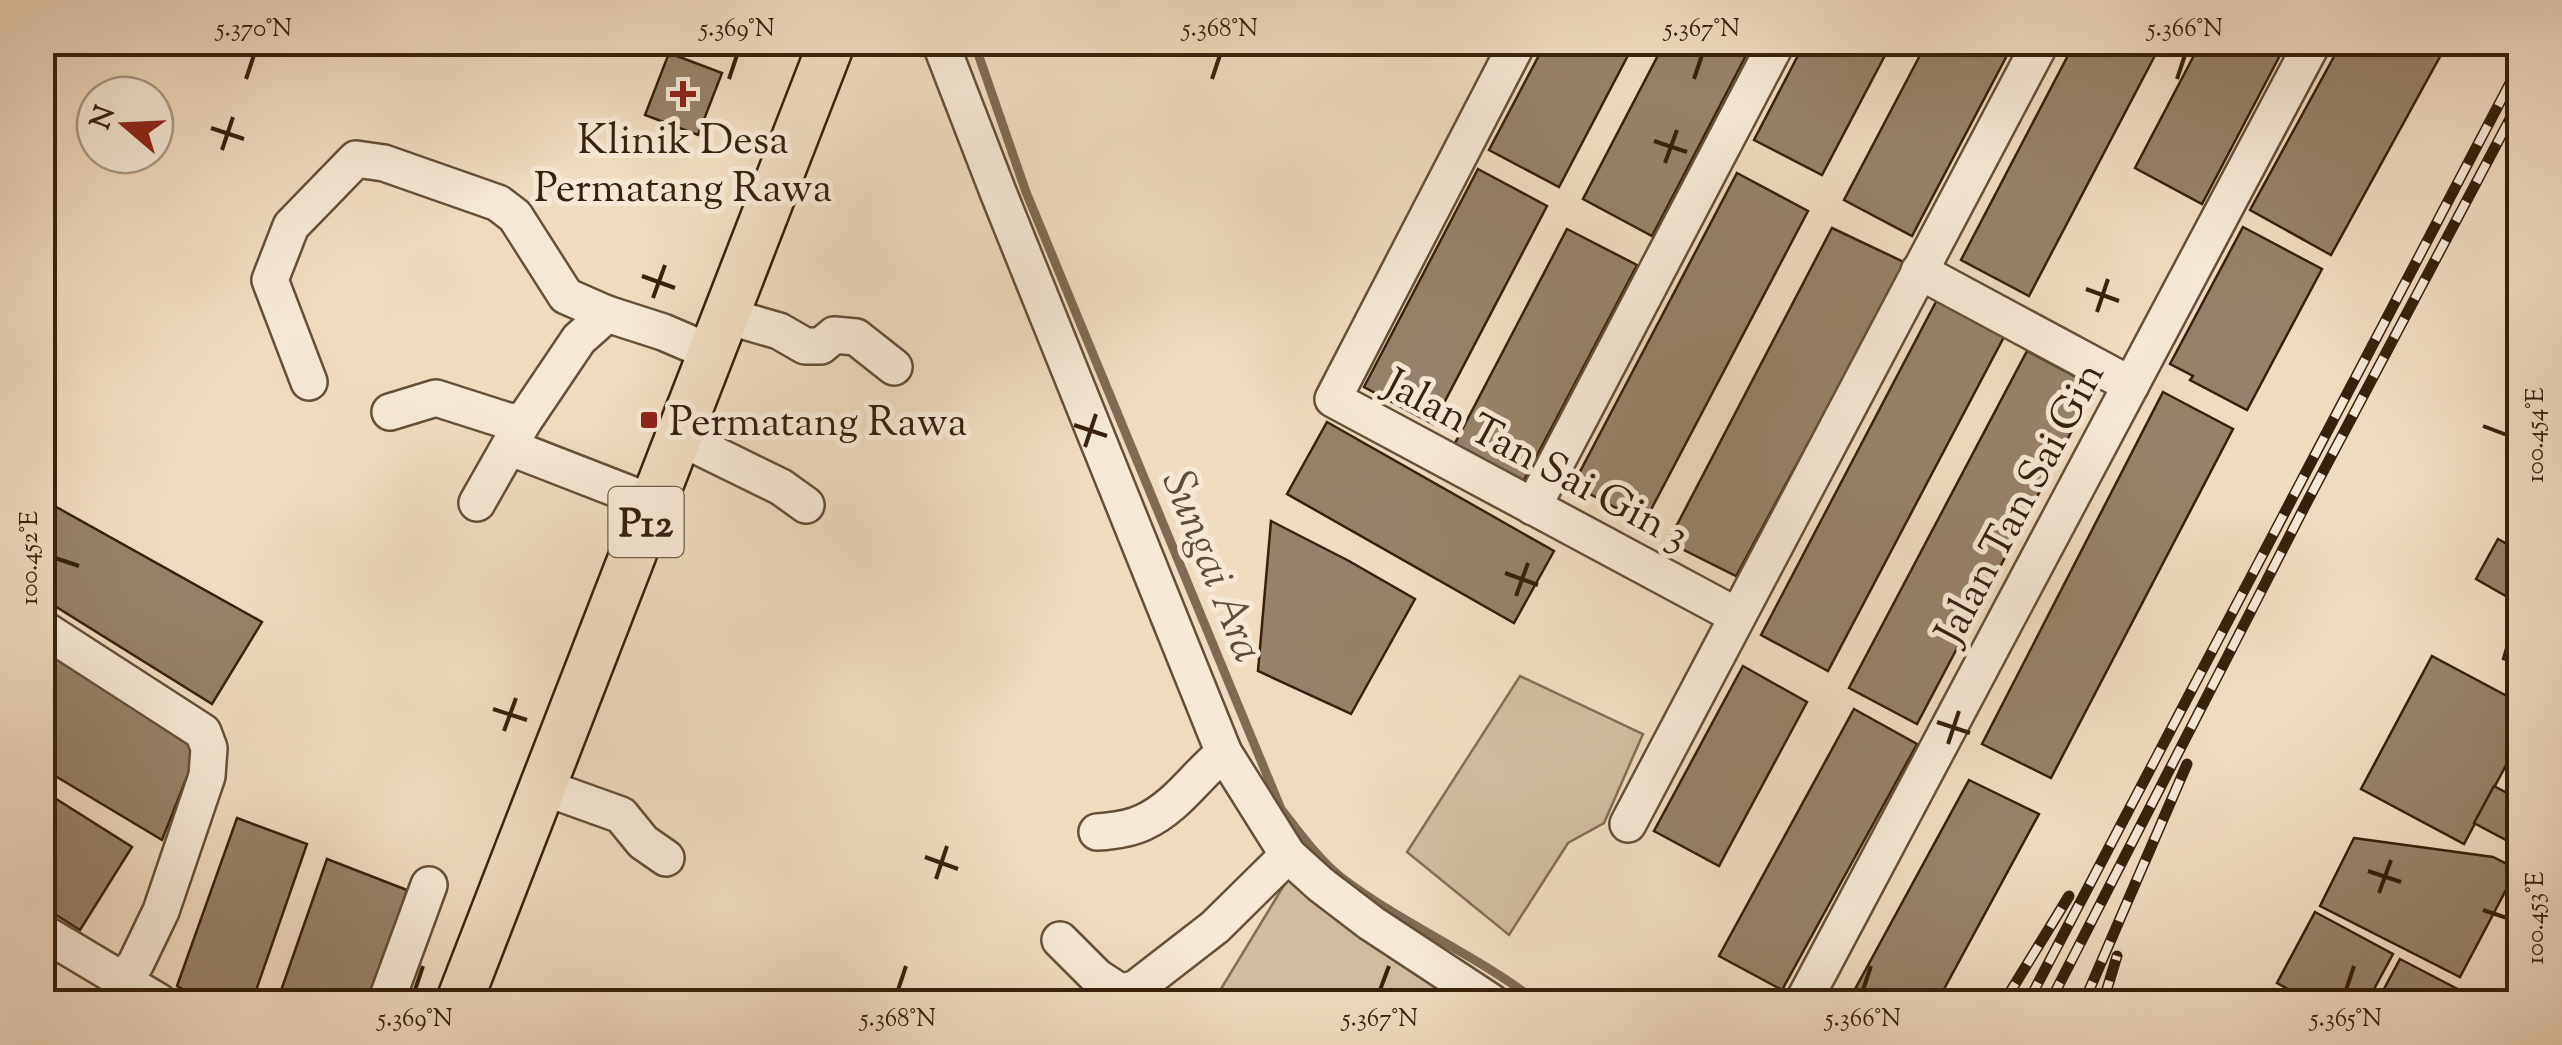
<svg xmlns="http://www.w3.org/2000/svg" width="2562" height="1045" viewBox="0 0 2562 1045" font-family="'Sorts Mill Goudy',serif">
<rect width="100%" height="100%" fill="#efdbc0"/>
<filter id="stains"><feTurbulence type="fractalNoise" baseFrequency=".002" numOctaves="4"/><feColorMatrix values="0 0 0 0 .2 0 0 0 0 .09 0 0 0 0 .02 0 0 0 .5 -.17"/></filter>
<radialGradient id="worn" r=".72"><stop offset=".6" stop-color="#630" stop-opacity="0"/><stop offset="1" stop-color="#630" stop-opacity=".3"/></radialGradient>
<!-- green -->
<g fill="#d0bca1" stroke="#836f56" stroke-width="2.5">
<path d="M1520,676L1643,734L1604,823L1568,843L1509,935L1407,852Z"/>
<path d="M1303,854L1469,1002H1213Z"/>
</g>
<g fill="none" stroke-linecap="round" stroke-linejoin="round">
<!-- stream -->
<path stroke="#7f6b53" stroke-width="9" d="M974,42L1026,192L1281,809C1299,832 1319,860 1342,878C1404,925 1477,955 1537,1002"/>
</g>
<!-- building -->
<g fill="#96826a" stroke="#36220c" stroke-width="2.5">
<path d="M1546,42H1635L1559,187L1489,150Z"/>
<path d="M1665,42H1753L1652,236L1583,199Z"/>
<path d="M1805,42H1892L1822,175L1754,140Z"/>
<path d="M1927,42H2014L1912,236L1844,200Z"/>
<path d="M2075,42H2162L2029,296L1961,260Z"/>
<path d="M2201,42H2287L2202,204L2135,168Z"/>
<path d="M2342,42H2448L2331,255L2250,210Z"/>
<path d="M669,53L722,73L698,135L645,115Z"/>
<path d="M1478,169L1547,206L1433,424L1364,387Z"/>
<path d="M1737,173L1808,211L1644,523L1573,485Z"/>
<path d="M2243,227L2322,269L2247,410L2190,380L2193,376L2170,364Z"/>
<path d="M1832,228L1906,263L1736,576L1668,542Z"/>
<path d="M1567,229L1637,265L1522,484L1453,447Z"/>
<path d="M1938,298L2006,333L1828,671L1761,635Z"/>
<path d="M2027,351L2095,387L1917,724L1849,688Z"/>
<path d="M2163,392L2233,429L2051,778L1982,744Z"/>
<path d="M1327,422L1554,551L1514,623L1287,494Z"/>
<path d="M42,499L262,622L212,704L42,598Z"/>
<path d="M1271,521L1349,561L1415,599L1351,714L1258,671Z"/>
<path d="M2498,539L2520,551V604L2476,579Z"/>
<path d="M2510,635L2520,638V664L2503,659Z"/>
<path d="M42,651L200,744L162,840L42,768Z"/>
<path d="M2432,656L2520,703V739L2464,844L2361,789Z"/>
<path d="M1743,666L1807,702L1719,866L1654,831Z"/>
<path d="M1854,709L1917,744L1782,990L1719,956Z"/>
<path d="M1969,780L2039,814L1937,1002H1848Z"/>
<path d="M2494,786L2520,800V815L2506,840L2474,823Z"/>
<path d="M42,790L132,847L80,930L42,906Z"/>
<path d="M237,818L307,844L252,1002H204L177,986Z"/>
<path d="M2354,838L2493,857L2517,869L2460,977L2320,906Z"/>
<path d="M327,859L407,890L370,1002H277Z"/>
<path d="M2315,912L2393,954L2367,1002H2312L2277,983Z"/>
<path d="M2400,959L2467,994L2462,1002H2377Z"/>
</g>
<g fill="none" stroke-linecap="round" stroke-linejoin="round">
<!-- minor casing -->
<g stroke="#645039" stroke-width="40">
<g id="minor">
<path d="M940,42L998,192L1224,753L1288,855L1320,884L1371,923L1491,1002"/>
<path d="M1518,42L1333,399L1737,616"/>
<path d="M1919,271L2131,385"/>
<path d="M727,316L779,331L805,346H821L834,335L856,337L894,367"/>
<path d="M309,382L270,280L291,226L356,159L384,163L498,203L515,216L566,296L607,314L663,332L712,353"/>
<path d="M390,412L436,398L508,421L523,422"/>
<path d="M679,437L781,487L806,505"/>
<path d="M509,447L653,503"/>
<path d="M477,503L523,422L579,339L607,314"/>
<path d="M1533,507L1777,42"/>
<path d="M42,628L203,732L209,748L207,776L161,911L136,963L122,981"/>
<path d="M543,787L621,815L643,842L666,858"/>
<path d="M1628,824L2041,42"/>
<path d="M1097,832C1113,831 1130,829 1144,822C1177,807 1197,774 1224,753"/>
<path d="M42,932L159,1002"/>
<path d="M1060,940L1097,977L1120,992L1135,989L1215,927L1288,855"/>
<path d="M386,1002L429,885"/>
<path d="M1803,1002L2313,42"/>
</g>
</g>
<!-- major casing -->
<g stroke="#36220c" stroke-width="50">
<path id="major" d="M459,1002L832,42"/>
</g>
<!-- minor -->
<use href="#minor" stroke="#f5e8d6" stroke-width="35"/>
<!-- major -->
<use href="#major" stroke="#efdbc0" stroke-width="45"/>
<!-- rail casing -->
<g stroke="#36220c" stroke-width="11">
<g id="rail">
<path d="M2004,1002L2069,896"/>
<path d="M2028,1002L2520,64"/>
<path d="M2050,1002L2307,502L2520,100"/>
<path d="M2084,1002L2187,764"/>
<path d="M2103,1002L2117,956"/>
</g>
</g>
<!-- rail -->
<use href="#rail" stroke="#f5e8d6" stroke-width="8" stroke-dasharray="22" stroke-linecap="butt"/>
</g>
<!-- ticks -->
<path fill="none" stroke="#36220c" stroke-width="4" d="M246,79L254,55M729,79L737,55M1212,79L1220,55M1694,79L1702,55M2177,79L2185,55M211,128L244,139M1654,141L1687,152M222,150L233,117M1665,163L1677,130M642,276L675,288M2086,289L2119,301M653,298L665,265M2097,312L2108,279M1074,425L1107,436M2483,426L2507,435M1085,447L1096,414M55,558L79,566M1505,573L1538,585M1516,596L1528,563M493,709L527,720M1937,722L1970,733M504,731L516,698M1948,744L1959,711M925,857L958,869M2368,871L2401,882M936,879L947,846M2379,893L2391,860M2483,910L2507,918M415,990L423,966M898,990L906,966M1380,990L1389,966M1863,990L1871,966M2346,990L2354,966"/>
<!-- markers -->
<g fill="#8f2418" stroke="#f5e8d6" stroke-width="4">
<path d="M678 79h10v10h10v10h-10v10h-10v-10h-10v-10h10z"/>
<rect x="639" y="410" width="20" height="20" rx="5"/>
</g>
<g text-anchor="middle" stroke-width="10" stroke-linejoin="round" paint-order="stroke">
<!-- shield labels -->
<rect fill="#f5e8d6" stroke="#6f5d49" stroke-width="2.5" x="608.5" y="487" width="75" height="70" rx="8"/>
<g font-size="40" font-weight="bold" fill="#36220c">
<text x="646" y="536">P12</text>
</g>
<!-- poi labels -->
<g font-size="42" fill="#36220c" stroke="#f5e8d6">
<text x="683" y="153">Klinik Desa<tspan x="683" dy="48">Permatang Rawa</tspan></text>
<text x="669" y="435" text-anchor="start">Permatang Rawa</text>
</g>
<!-- street labels -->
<g font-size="42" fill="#36220c" stroke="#f5e8d6">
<text transform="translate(1538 458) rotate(28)" y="15">Jalan Tan Sai Gin 3</text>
<text transform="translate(2018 502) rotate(-62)" y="15">Jalan Tan Sai Gin</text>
</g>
<!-- water labels -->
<g font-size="45" font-style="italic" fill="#614d36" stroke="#f5e8d6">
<text transform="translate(1215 565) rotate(68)" y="16">Sungai Ara</text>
</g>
</g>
<!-- margin -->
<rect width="2562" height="1045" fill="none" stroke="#efdbc0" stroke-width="110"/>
<!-- north arrow -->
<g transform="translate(125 125) rotate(289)"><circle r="48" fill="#f5e8d6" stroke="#a99985" stroke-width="2.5"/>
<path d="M0-8L18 38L0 25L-18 38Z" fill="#8f2418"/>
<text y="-15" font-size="28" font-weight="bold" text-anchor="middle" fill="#36220c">N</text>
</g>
<rect x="55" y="55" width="2452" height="935" fill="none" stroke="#36220c" stroke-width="4"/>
<g font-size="25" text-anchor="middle" fill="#36220c">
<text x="254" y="36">5.370°N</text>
<text x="737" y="36">5.369°N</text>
<text x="1220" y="36">5.368°N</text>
<text x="1702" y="36">5.367°N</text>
<text x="2185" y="36">5.366°N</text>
<text transform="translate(2534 435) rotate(-90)" y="9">100.454°E</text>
<text transform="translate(28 558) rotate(-90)" y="9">100.452°E</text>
<text transform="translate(2534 918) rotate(-90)" y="9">100.453°E</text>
<text x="415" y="1026">5.369°N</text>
<text x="898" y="1026">5.368°N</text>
<text x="1380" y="1026">5.367°N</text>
<text x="1863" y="1026">5.366°N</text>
<text x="2346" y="1026">5.365°N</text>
</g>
<rect width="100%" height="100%" filter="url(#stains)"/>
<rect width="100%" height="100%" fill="url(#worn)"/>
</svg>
